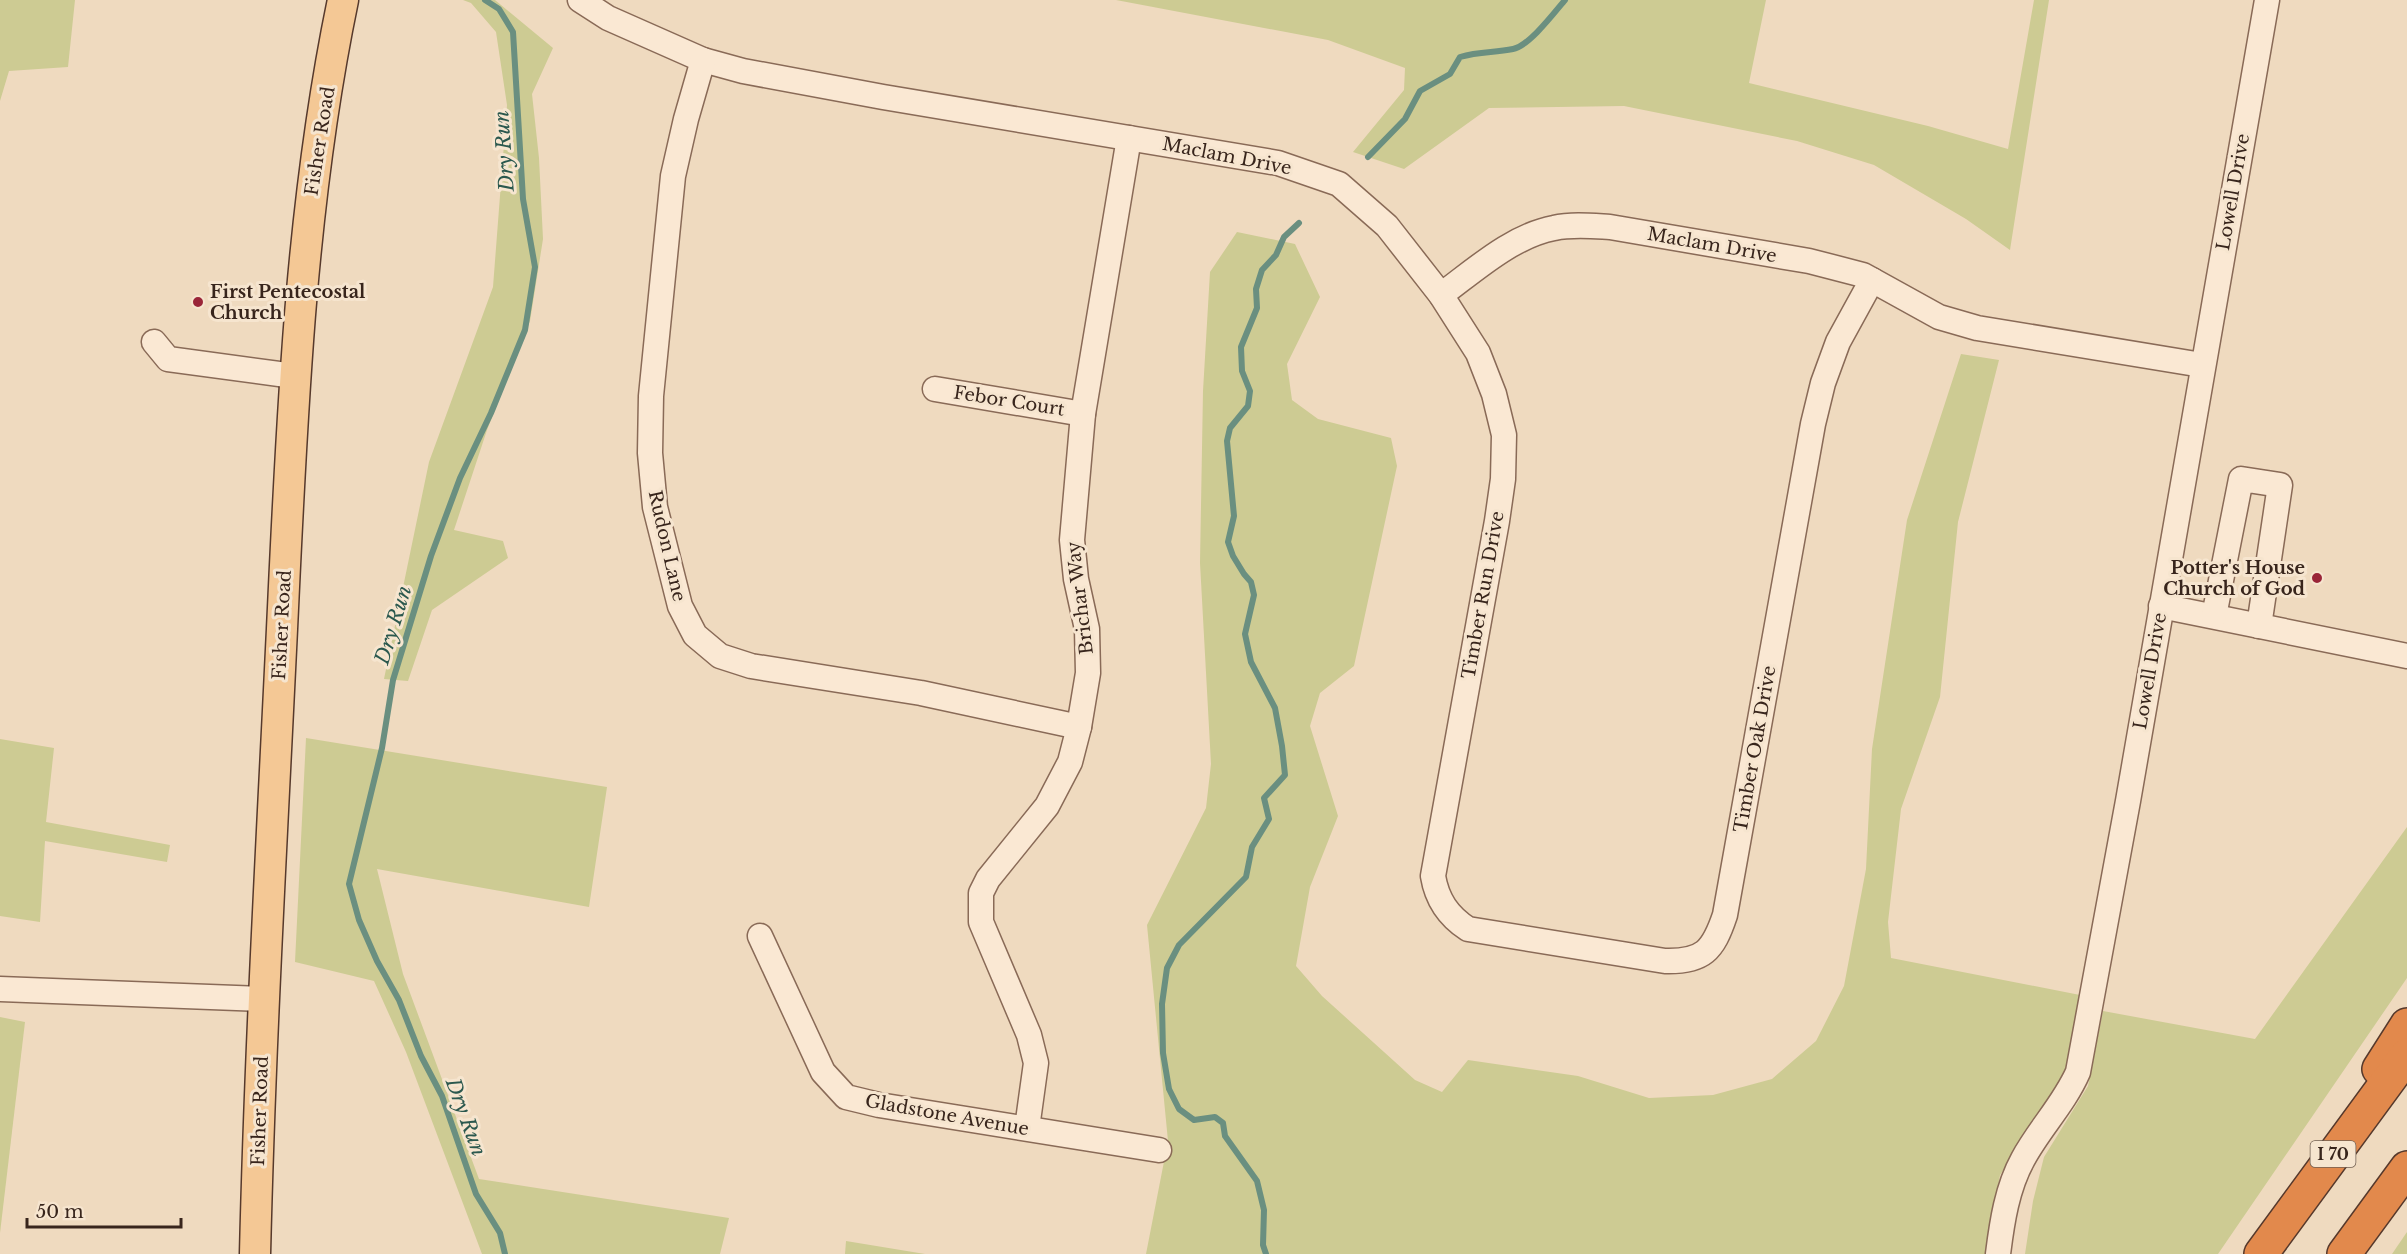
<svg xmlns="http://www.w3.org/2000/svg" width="2407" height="1254" viewBox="0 0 2407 1254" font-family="'Libre Baskerville',serif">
<rect width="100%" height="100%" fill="#efdabf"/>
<!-- green -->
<g fill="#cdcb93">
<path d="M0,0H75L68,67L9,71L0,101Z"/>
<path d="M463,0H495L553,48L532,94L539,158L543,239L530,321L487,430L454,530L503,541L508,558L432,610L408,681L384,679L429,462L493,287L507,105L496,32L471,3Z"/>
<path d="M1116,0H1766L1749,83L1928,126L2008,149L2034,0H2049L2010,250L1966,219L1874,165L1797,141L1624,106L1489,108L1404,169L1353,152L1404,90L1405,68L1328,40Z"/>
<path d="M1237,232L1295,244L1320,297L1287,364L1292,400L1318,419L1391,438L1397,466L1354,666L1320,693L1310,726L1338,816L1310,887L1296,966L1322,996L1415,1080L1442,1092L1468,1060L1578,1076L1649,1098L1713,1095L1772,1079L1816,1041L1844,986L1866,869L1872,749L1907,520L1961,354L1999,360L1958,522L1940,697L1901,809L1888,922L1891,958L2080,995L2064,1079L2000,1175L1987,1254H1146L1168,1141L1147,925L1206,808L1211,764L1200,563L1203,391L1210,272Z"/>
<path d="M306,738L607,787L589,907L377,869L403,974L479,1179L729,1218L720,1254H482L406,1052L374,981L295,962Z"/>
<path d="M0,739L54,748L46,822L170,845L167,862L45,841L40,922L0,916Z"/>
<path d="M2407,827V978L2218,1254H2025L2033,1201L2044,1157L2088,1086L2103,1011L2255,1039Z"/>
<path d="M0,1017L25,1022L0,1233Z"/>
<path d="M2407,1232V1254H2392Z"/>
<path d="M846,1241L925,1254H845Z"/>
</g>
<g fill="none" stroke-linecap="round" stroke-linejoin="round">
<!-- stream -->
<g stroke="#6a8f80" stroke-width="6">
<path d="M485,0L499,9L513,32L523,199L535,267L525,330L491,413L460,478L431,556L393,680L382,748L349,884L359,920L377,961L399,1000L421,1056L442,1096L476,1194L500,1233L505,1254"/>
<path d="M1368,157L1405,119L1420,91L1450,74L1460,57C1480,51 1494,53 1513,49C1529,46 1554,13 1565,0"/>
<path d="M1266,1254L1263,1245L1264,1210L1257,1181L1225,1136L1223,1123L1215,1117L1194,1120L1179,1109L1169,1089L1163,1053L1162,1004L1167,968L1179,945L1246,877L1252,847L1269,819L1264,798L1285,775L1282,746L1275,708L1251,662L1245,634L1254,595L1251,582L1244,574L1233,556L1228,542L1234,516L1227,441L1230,428L1248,406L1250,391L1242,371L1241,347L1257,308L1256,289L1262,270L1276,255L1284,237L1299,223"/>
</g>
<!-- minor casing -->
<g stroke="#896a57" stroke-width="27">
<g id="minor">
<path d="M580,0L608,18L703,60L743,71L883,97L1278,163L1339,184L1387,226L1441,295L1478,353L1494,394L1504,435L1503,479L1497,521L1433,876C1437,900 1448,916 1468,929L1665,961C1703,962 1713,951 1725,915L1813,424L1823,383L1838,342L1872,280"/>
<path d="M703,60L686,119L673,176L651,396L650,453L655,507L680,606L695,635L720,656L751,666L921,693L1079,727"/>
<path d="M1441,295C1475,270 1512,236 1554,228C1572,224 1592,226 1610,227L1809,261L1863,275L1939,317L1977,328L2202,365"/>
<path d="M154,342L168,359L294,376"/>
<path d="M935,389L1083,414"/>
<path d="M2161,606L2407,656"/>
<path d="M2214,616L2241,479L2280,485L2259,626"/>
<path d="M760,936L823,1072L846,1097L879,1105L1159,1150"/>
<path d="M0,989L264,999"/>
<path d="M1027,1128L1036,1063L1029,1035L981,922V893L988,879L1047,806L1070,762L1079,727L1088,673L1087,629L1076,579L1072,540L1083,414L1129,138"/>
<path d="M1998,1254C2002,1222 2007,1188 2023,1159C2039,1129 2064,1104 2078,1072L2128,801L2267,0"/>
</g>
</g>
<!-- major casing -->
<g stroke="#56392c" stroke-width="33">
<path id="major" d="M255,1254C260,1045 272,837 282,629C292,418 300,207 343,0"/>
</g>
<!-- highway casing -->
<g stroke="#56392c" stroke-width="36">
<g id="highway">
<path d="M2379,1069L2407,1025"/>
<path d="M2261,1254L2407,1055"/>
<path d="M2344,1254L2407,1168"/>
</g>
</g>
<!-- minor -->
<use href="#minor" stroke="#fae8d3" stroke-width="24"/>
<!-- major -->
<use href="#major" stroke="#f4c895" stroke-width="30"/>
<!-- highway -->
<use href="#highway" stroke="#e2894c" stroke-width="33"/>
</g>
<!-- markers -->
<g fill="#9a2538" stroke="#f6e5cf" stroke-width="2">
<circle cx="198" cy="302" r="6"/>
<circle cx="2317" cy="578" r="6"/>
</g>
<g text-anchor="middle" stroke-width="6" stroke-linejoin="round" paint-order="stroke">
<!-- shield labels -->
<rect fill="#f6e5cf" stroke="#715f52" stroke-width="1.5" x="2310.5" y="1141" width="45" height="26" rx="4.5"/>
<g font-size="16" font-weight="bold" fill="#38251c">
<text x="2333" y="1160">I 70</text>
</g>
<!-- street labels -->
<g font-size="18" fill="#38251c" stroke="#f6e5cf">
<text transform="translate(320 141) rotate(-81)" y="6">Fisher Road</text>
<text transform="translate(1227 156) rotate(11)" y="6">Maclam Drive</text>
<text transform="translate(2233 192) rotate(-80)" y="6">Lowell Drive</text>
<text transform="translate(1712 245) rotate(10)" y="6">Maclam Drive</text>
<text transform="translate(1009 401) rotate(9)" y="6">Febor Court</text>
<text transform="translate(667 546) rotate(77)" y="6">Rudon Lane</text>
<text transform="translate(1483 595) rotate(-80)" y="6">Timber Run Drive</text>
<text transform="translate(1080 598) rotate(-97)" y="6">Brichar Way</text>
<text transform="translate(282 625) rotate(-87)" y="6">Fisher Road</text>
<text transform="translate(2150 671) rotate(-80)" y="6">Lowell Drive</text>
<text transform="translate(1755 749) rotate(-80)" y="6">Timber Oak Drive</text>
<text transform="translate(260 1111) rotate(-88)" y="6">Fisher Road</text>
<text transform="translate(947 1115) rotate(10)" y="6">Gladstone Avenue</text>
</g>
<!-- poi labels -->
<g font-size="18" font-weight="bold" fill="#38251c" stroke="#f6e5cf" text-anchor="start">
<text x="210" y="298">First Pentecostal<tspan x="210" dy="21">Church</tspan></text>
<text x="2305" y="574" text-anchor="end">Potter's House<tspan x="2305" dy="21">Church of God</tspan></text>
</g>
<!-- water labels -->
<g font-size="20" font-style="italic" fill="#2b584e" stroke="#f6e5cf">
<text transform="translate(504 151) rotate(-94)" y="7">Dry Run</text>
<text transform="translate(393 625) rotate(-73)" y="7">Dry Run</text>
<text transform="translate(466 1117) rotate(70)" y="7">Dry Run</text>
</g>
</g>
<!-- scale -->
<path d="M27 1218v9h154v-9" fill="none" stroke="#38251c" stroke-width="3"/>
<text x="36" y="1218" font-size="18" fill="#38251c" stroke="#f6e5cf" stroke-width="4.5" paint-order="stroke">50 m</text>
</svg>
